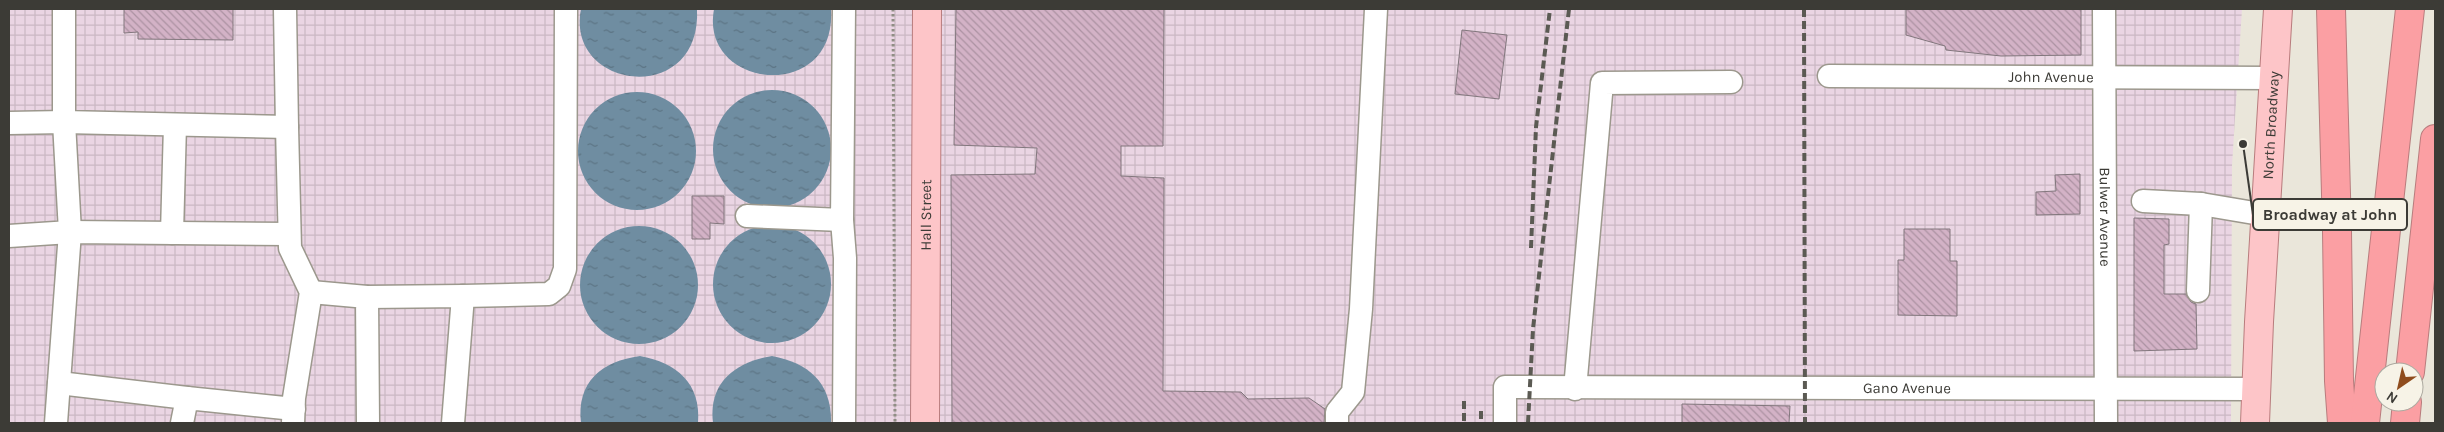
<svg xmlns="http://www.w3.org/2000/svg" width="2444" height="432" viewBox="0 0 2444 432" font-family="Karla,sans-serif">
<defs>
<pattern id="industrial-grid" width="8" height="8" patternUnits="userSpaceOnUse" patternTransform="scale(1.25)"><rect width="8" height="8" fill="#ead5e3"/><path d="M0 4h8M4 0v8" fill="none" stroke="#cab8c3"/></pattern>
<pattern id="water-ripples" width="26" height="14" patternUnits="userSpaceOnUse" patternTransform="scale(1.25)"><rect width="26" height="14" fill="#6f8da1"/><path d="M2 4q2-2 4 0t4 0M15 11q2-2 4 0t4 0" fill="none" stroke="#5c7484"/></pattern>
<pattern id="building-back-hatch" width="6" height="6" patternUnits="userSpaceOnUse" patternTransform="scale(1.25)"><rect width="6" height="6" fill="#d3b2c6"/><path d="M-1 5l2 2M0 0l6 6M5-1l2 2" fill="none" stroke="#ac92a2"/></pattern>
</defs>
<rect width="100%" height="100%" fill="#eae6da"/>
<!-- industrial -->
<path fill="url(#industrial-grid)" d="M9,9H2242L2232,165L2231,423H9Z"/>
<!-- water -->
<g fill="url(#water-ripples)">
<path d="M581,9H697C702,107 565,91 581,9Z"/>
<path d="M714,9H831C837,104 699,90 714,9Z"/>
<circle cx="772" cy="149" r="59"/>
<circle cx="637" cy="151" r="59"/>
<circle cx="772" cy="284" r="59"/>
<circle cx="639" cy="285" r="59"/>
<path d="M640,356C677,363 701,383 698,423H581C576,382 602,361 640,356Z"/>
<path d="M772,356C809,363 832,383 831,423H713C708,382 736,362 772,356Z"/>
</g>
<!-- building -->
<g fill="url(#building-back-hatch)" stroke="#82777d">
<path d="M124,9H233V40L138,39V32L124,33Z"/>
<path d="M956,9H1164L1163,146H1121V176L1164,178L1163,391L1241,392L1248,399L1309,398L1325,409L1324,423H952L951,175L1035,174L1037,148L954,145Z"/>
<path d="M1906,9H2081V55L2001,56L1946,50L1945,46L1906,35Z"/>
<path d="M1462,30L1507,35L1499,99L1455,94Z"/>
<path d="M2080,174V214L2036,215V192L2056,191L2055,175Z"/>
<path d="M692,196H724V224L710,223V239H692Z"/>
<path d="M2134,218L2169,219V244L2164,245V294H2186L2191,302L2196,304L2197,349L2134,351Z"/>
<path d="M1904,229H1950V261H1957V316L1898,315V260H1904Z"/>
<path d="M1682,404L1790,406L1789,423H1682Z"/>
</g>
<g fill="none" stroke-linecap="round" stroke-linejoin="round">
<!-- minor casing -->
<g stroke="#9c988d" stroke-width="25">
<g id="minor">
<path d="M64,9V122L287,127L285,9"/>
<path id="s1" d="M2104,9L2106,423"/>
<path id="s2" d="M1829,76L2274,78"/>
<path d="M9,123L64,122L70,232L9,236"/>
<path d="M287,127L290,248L311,292L294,398L293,423"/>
<path d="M2143,201L2201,204L2266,215"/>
<path d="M747,216L842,220L844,9"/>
<path d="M842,220L845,258L844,423"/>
<path d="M172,233L175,125"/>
<path d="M2198,291L2201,204"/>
<path d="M311,292L367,297L368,423"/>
<path d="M463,296L549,294L559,286L565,269L566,9"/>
<path d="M367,297L463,296L453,423"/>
<path d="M59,383L187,398"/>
<path d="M1575,389L1602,83L1731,82"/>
<path d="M56,423L70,232L289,234"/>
<path d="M182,423L187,398L294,409"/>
<path d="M1337,423V412L1353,392L1361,309L1376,9"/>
<path id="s3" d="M1505,423V387L2255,389"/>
</g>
</g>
<!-- major casing -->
<g stroke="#b87c7d" stroke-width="30">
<g id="major">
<path id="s4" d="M925,423L927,9"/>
<path id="s5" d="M2255,423L2259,322L2278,9"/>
</g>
</g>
<!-- highway casing -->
<g stroke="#b87c7d" stroke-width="30">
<g id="highway">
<path d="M2331,9L2337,231L2339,381L2342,423"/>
<path d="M2410,372L2435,139"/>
<path d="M2365,423L2410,9"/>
<path d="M2405,423L2407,402"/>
</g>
</g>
<!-- path -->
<path stroke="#908e85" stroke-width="3" stroke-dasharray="2.5 2.5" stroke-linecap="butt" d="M893,9L895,423"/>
<!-- minor -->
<use href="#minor" stroke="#fff" stroke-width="22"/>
<!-- major -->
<use href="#major" stroke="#fdc5c8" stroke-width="28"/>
<!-- highway -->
<use href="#highway" stroke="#fb9fa3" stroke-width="28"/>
<!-- rail -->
<g stroke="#5b5a53" stroke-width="4" stroke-dasharray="8 4" stroke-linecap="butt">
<path d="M1804,9L1805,423"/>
<path d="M1531,248L1536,127L1550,9"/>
<path d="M1464,401V423"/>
<path d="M1481,411V423"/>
<path d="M1528,423L1533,329L1569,9"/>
</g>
</g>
<g text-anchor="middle" stroke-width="4" stroke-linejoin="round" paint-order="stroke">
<!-- street labels -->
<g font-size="15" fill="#3c3b36" stroke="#f7f3e7">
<text dy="5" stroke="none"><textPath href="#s2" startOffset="222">John Avenue</textPath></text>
<text dy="5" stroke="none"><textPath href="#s5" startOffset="298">North Broadway</textPath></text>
<text dy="5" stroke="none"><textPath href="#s4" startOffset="208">Hall Street</textPath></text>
<text dy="5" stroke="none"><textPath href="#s1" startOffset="208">Bulwer Avenue</textPath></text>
<text dy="5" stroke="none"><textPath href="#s3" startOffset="438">Gano Avenue</textPath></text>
</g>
</g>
<!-- callouts -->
<path fill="none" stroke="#3c3b36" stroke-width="2" d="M2243 144L2253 215"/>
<circle fill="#3c3b36" stroke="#f7f3e7" stroke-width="2" cx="2243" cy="144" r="5"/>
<rect fill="#f7f3e7" stroke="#3c3b36" stroke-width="2" x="2253" y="199" width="154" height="31" rx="5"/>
<g font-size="16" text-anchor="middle" font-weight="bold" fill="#3c3b36">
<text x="2330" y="220">Broadway at John</text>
</g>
<!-- border -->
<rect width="2444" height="432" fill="none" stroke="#3c3b36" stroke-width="20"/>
<!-- north arrow -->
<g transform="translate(2399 387) rotate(214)"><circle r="24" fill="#f7f3e7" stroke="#aca9a0"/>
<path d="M0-4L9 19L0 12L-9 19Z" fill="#8f4c1d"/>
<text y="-8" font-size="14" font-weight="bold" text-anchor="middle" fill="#3c3b36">N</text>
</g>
</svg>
